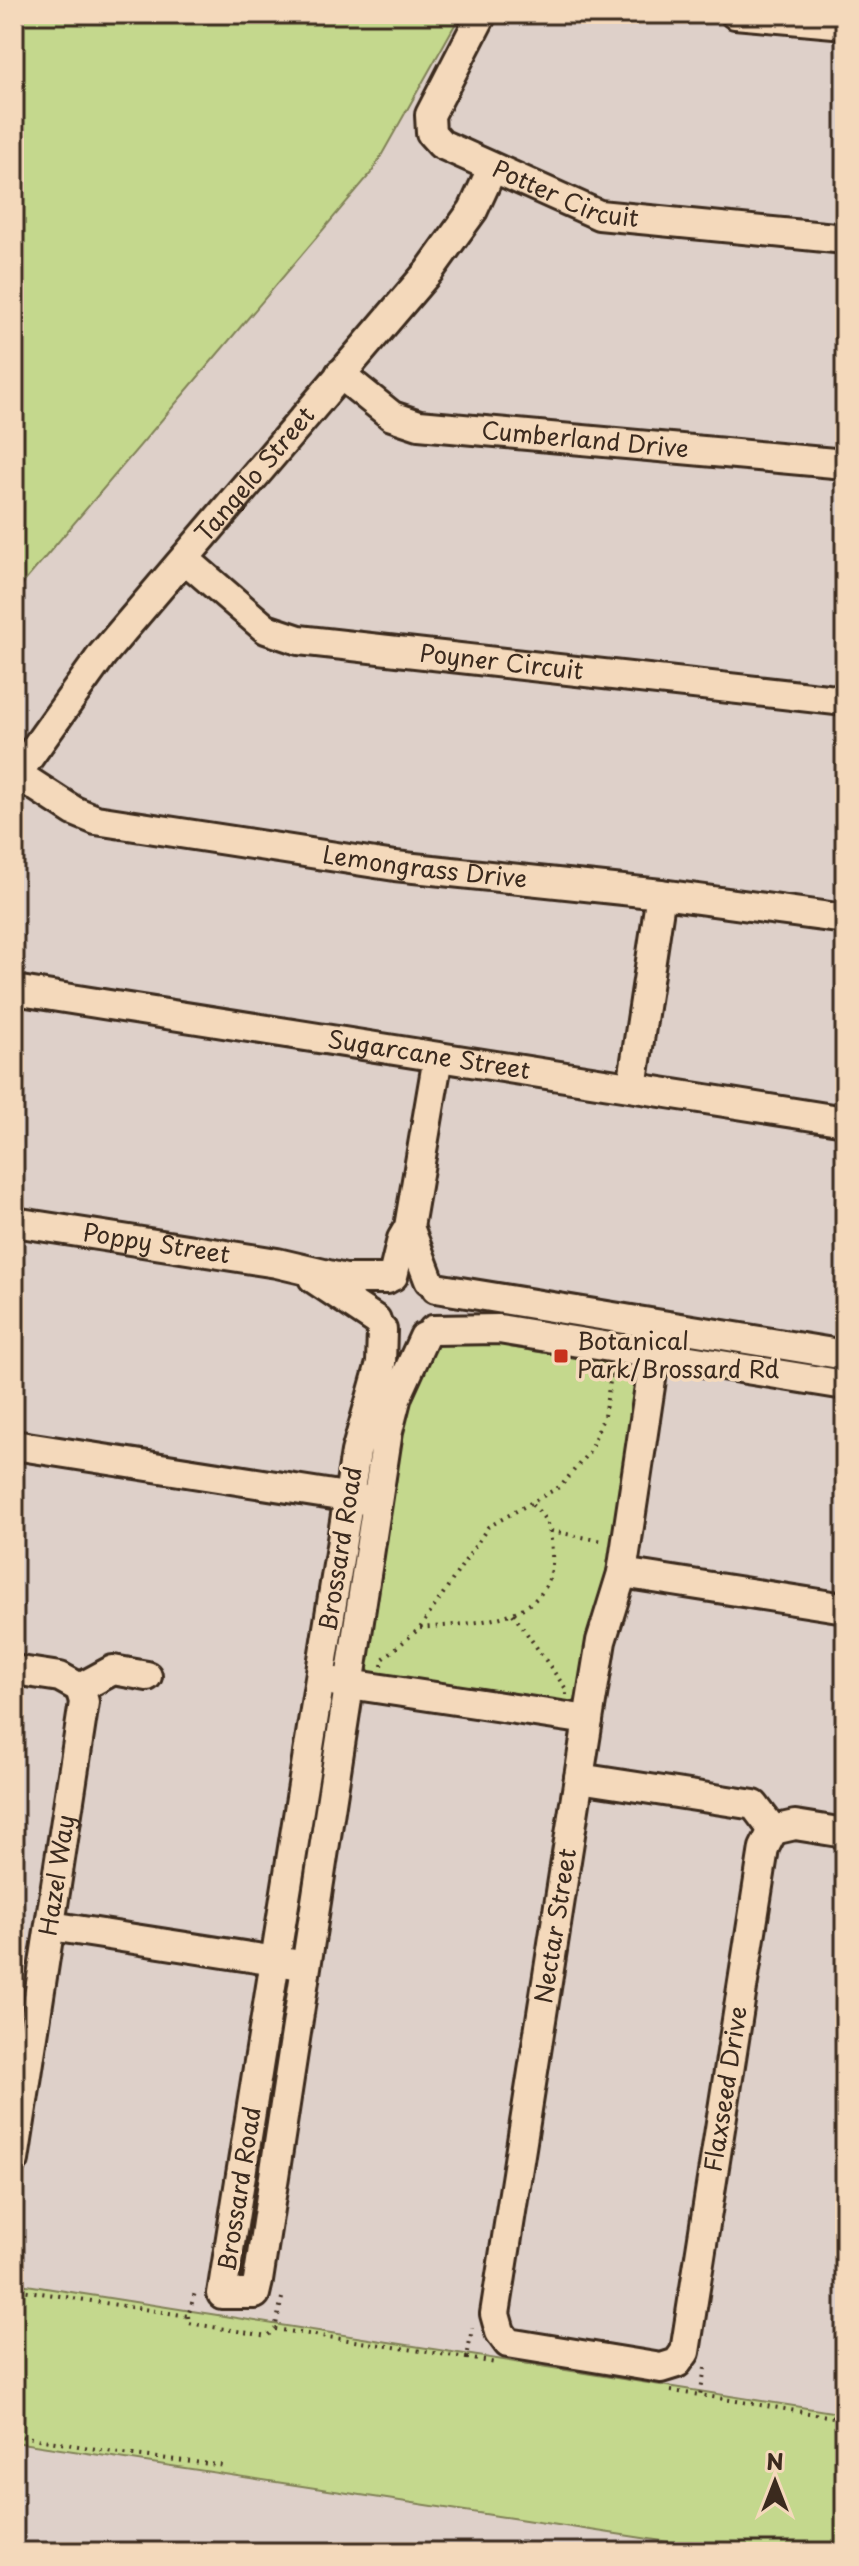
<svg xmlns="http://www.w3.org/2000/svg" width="859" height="2566" viewBox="0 0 859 2566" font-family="'Playpen Sans',sans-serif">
<rect width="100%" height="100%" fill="#ded0c9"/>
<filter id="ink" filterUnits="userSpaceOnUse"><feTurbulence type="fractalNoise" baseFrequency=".0125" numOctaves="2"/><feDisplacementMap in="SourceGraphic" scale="16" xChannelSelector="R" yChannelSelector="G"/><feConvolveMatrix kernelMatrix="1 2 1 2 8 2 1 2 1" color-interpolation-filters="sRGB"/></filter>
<g filter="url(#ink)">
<!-- green -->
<g fill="#c4d88d" stroke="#808156" stroke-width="2">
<path d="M14,14H461L372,172L14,594Z"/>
<path d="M500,1334L510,1347L610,1364L617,1357L629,1359L640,1377L605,1599L583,1694L574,1703L565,1707L378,1679C366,1671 365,1663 365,1649L371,1644L400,1453L392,1444L433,1345L448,1336Z"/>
<path d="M14,2283L845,2414V2552H734L14,2442Z"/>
</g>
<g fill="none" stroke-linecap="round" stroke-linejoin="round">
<!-- minor casing -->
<g stroke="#3b2a1e" stroke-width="34">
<g id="minor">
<path id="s1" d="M482,14L430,115L431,133L441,144L599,215L845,239"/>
<path d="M735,14L845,24"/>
<path id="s2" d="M340,374L392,416L419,425L845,464"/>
<path id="s3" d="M186,560L266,629L299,640L845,701"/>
<path id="s4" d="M17,774L74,811L96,820L395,866L661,894L845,919"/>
<path id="s5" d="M14,778L102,655L429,271L473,210L492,169"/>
<path id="s6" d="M14,990L845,1121"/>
<path d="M632,1087L661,894"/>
<path id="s7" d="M14,1222L277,1263L345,1279H387"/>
<path d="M409,1227L429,1280"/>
<path d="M393,1276L402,1239L409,1227L438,1057"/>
<path d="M313,1278L376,1320"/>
<path d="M436,1288L845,1355"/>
<path id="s8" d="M659,1326L622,1573L601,1641L588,1720L495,2314L500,2332L508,2343L661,2368L677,2363L685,2352L764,1848L773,1830"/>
<path d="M382,1330L381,1363L356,1452L222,2294H255L258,2281L388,1431L397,1396L424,1337"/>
<path d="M433,1330L499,1329L845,1385"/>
<path d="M14,1445L365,1500"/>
<path d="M622,1573L845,1608"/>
<path d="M14,1670L60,1677L80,1688"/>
<path d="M336,1682L588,1720"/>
<path d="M80,1688L113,1670L147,1676"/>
<path d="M579,1778L754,1805L773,1830"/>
<path d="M773,1830L795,1825L845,1833"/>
<path d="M51,1926L295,1964"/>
<path id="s9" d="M14,2160L84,1702L80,1688"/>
</g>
</g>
<!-- path -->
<g stroke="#3b2a1e" stroke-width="4" stroke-dasharray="2 6" stroke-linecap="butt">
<path d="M551,1531L603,1541"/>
<path d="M513,1614L566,1689V1695"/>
<path d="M420,1628C470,1623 557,1624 552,1553C551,1532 549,1519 532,1505"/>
<path d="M382,1666L383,1659L420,1628L488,1527L561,1486L589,1452L604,1416L611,1376L630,1379"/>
<path d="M19,2261L15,2289L188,2316L196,2289"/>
<path d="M282,2298L275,2329L467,2358L472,2328"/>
<path d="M188,2316L189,2323L267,2336L275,2329"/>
<path d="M467,2358L496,2363"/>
<path d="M705,2368L700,2395L845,2419"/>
<path d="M671,2391L700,2395"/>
<path d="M14,2435L125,2454L227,2466"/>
</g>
<!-- minor -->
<use href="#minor" stroke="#f4d9bb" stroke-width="28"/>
</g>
</g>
<!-- markers -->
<rect fill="#c8321e" stroke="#f4d9bb" stroke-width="3" x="553" y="1348" width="16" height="16" rx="4"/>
<g text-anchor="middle" stroke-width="7" stroke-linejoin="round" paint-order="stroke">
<!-- street labels -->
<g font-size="24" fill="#3b2a1e" stroke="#f4d9bb">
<text dy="8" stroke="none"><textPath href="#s1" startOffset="282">Potter Circuit</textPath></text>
<text dy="8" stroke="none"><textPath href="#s2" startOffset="262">Cumberland Drive</textPath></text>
<text dy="8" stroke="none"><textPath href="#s5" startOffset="388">Tangelo Street</textPath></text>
<text dy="8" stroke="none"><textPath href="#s3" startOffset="344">Poyner Circuit</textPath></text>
<text dy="8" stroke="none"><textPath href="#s4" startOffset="424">Lemongrass Drive</textPath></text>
<text dy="8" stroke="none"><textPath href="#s6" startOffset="420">Sugarcane Street</textPath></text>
<text dy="8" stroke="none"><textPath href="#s7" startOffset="144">Poppy Street</textPath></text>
<text transform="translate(341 1549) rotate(-81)" y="8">Brossard Road</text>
<text dy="8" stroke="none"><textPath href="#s9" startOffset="288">Hazel Way</textPath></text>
<text transform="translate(556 1926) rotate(-81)" y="8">Nectar Street</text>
<text dy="8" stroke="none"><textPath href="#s8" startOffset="1486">Flaxseed Drive</textPath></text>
<text transform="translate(240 2189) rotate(-81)" y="8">Brossard Road</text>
</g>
<!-- poi labels -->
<g font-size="24" fill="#3b2a1e" stroke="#f4d9bb" text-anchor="start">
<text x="577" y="1350">Botanical<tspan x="577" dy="28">Park/Brossard Rd</tspan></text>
</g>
</g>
<!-- margin -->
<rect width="859" height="2566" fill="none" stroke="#f4d9bb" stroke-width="48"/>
<rect x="24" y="24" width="811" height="2518" fill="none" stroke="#3b2a1e" stroke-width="3" filter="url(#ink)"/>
<!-- north arrow -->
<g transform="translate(775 2482)" stroke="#f4d9bb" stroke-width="6" paint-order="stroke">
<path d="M0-6L14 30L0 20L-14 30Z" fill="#3b2a1e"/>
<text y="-12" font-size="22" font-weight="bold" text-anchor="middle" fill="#3b2a1e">N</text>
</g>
</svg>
